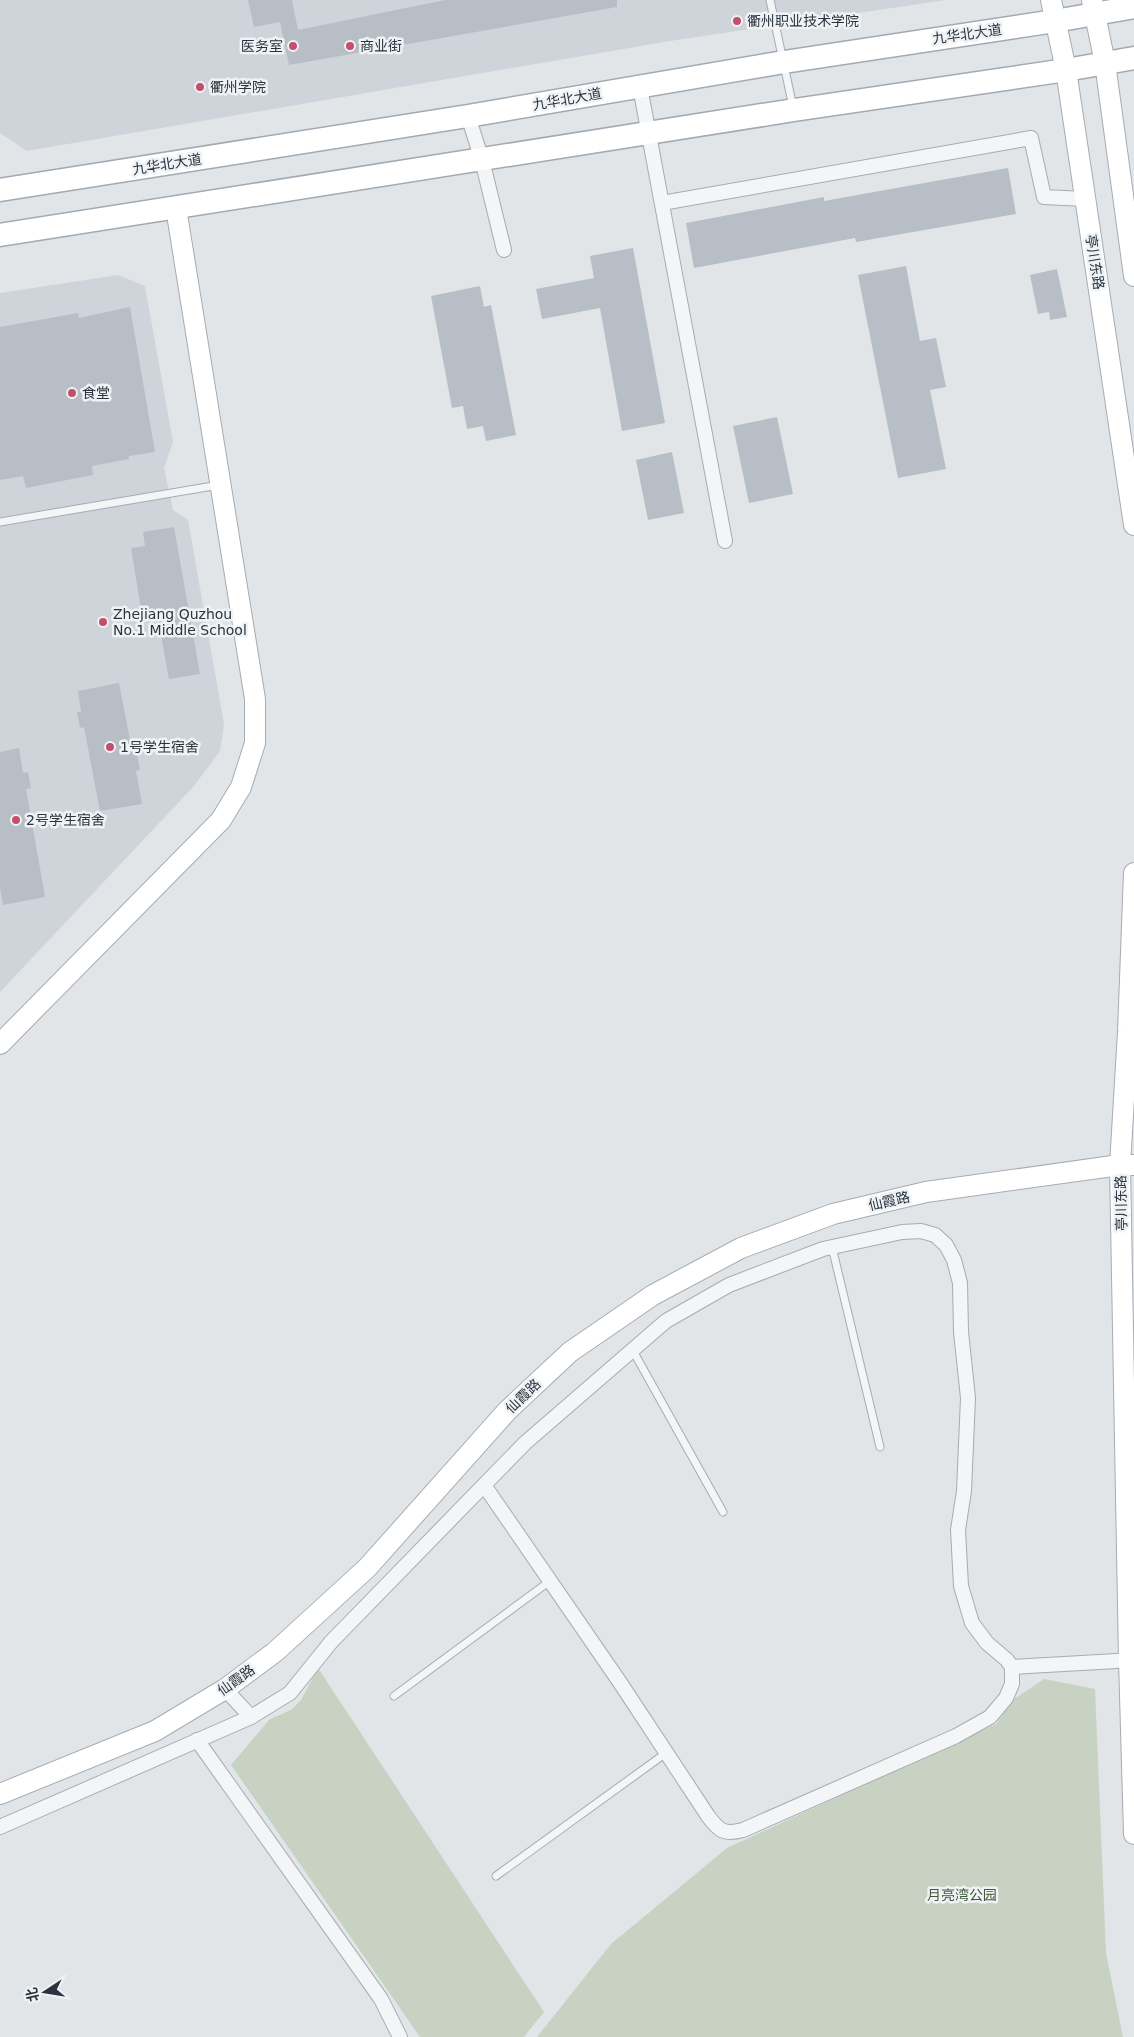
<svg xmlns="http://www.w3.org/2000/svg" width="1134" height="2037" viewBox="0 0 1134 2037" font-family="'DejaVu Sans','Noto Sans SC',sans-serif">
<rect width="100%" height="100%" fill="#e1e5e8"/>
<!-- built -->
<g fill="#cfd4da">
<path d="M0,0H946L670,41L27,151L0,133Z"/>
<path d="M118,275L145,286L173,442L164,468L173,510L188,520L224,724L220,751L194,786L0,992V293Z"/>
</g>
<!-- green -->
<g fill="#c8d2c2">
<path d="M318,1668L544,2012L524,2037H420L231,1765L270,1719L291,1710L301,1700Z"/>
<path d="M1044,1679L1095,1689L1106,1953L1123,2037H537L611,1944L727,1848L996,1724L1014,1699Z"/>
</g>
<!-- building -->
<g fill="#b8bec5">
<path d="M248,0H292L298,30L445,0H617V7L289,65L280,22L254,27Z"/>
<path d="M1008,168L1016,214L856,242L855,238L694,268L686,223L824,197V201Z"/>
<path d="M633,248L665,423L622,431L600,308L542,319L536,289L594,278L590,256Z"/>
<path d="M906,266L920,341L936,338L946,387L930,390L946,469L898,478L858,275Z"/>
<path d="M1057,269L1067,317L1050,320L1049,312L1038,314L1030,275Z"/>
<path d="M480,286L484,307L491,305L516,435L486,441L483,426L467,429L463,406L452,408L431,296Z"/>
<path d="M130,307L155,452L129,456V459L92,466L93,475L26,488L23,476L0,480V327L78,313L79,318Z"/>
<path d="M777,417L793,494L749,503L733,426Z"/>
<path d="M672,452L684,513L648,520L636,460Z"/>
<path d="M174,527L200,674L169,679L158,619L143,621L131,548L145,546L143,532Z"/>
<path d="M119,683L133,755H137L140,770L136,771L142,804L100,811L84,727L80,728L77,712H81L78,691Z"/>
<path d="M19,748L23,773L28,772L31,788L26,789L45,897L3,905L0,888V752Z"/>
</g>
<g fill="none" stroke-linecap="round" stroke-linejoin="round">
<!-- lane casing -->
<g stroke="#a6acb2" stroke-width="9">
<g id="lane">
<path d="M770,0L793,107"/>
<path d="M0,522L219,485"/>
<path d="M832,1247L880,1447"/>
<path d="M632,1349L723,1512"/>
<path d="M394,1696L550,1581"/>
<path d="M496,1876L666,1753"/>
</g>
</g>
<!-- street casing -->
<g stroke="#a6acb2" stroke-width="16">
<g id="street">
<path d="M640,87L725,541"/>
<path d="M468,116L482,160L504,250"/>
<path d="M662,203L1031,138L1044,197L1085,199"/>
<path d="M1012,1667L1134,1660"/>
<path d="M225,1689L251,1717"/>
<path d="M197,1740L381,1999L400,2037"/>
<path d="M0,1827L251,1717L290,1693L331,1642L525,1443L666,1321L729,1285L823,1249L902,1232L921,1231L935,1235L946,1245L954,1260L960,1283L961,1332L968,1398L964,1491L958,1530L961,1586L972,1623L987,1643L1007,1660L1012,1667V1684L1006,1698L990,1717L956,1736L743,1830C724,1835 719,1831 708,1816L619,1681L484,1485"/>
</g>
</g>
<!-- secondary casing -->
<g stroke="#a6acb2" stroke-width="22">
<g id="secondary">
<path d="M1051,0L1066,70L1134,525"/>
<path d="M1092,0L1105,63L1134,276"/>
<path d="M1134,873L1128,1032L1120,1165L1129,1660L1134,1834"/>
<path d="M0,1044L221,820L241,787L255,743V699L176,208"/>
<path d="M0,1794L155,1731L225,1689L275,1652L367,1568L507,1411L570,1352L653,1295L741,1248L833,1214L926,1192L1120,1165H1134"/>
</g>
</g>
<!-- primary casing -->
<g stroke="#a1aab3" stroke-width="25">
<g id="primary">
<path d="M0,190L468,116L784,62L1055,21L1134,7"/>
<path d="M0,235L794,110L1066,70L1134,58"/>
</g>
</g>
<!-- lane -->
<use href="#lane" stroke="#f3f5f7" stroke-width="7"/>
<!-- street -->
<use href="#street" stroke="#f3f5f7" stroke-width="14"/>
<!-- secondary -->
<use href="#secondary" stroke="#fff" stroke-width="20"/>
<!-- primary -->
<use href="#primary" stroke="#fff" stroke-width="22"/>
</g>
<!-- markers -->
<g fill="#c44f6d" stroke="#f0f3f6" stroke-width="2">
<circle cx="737" cy="21" r="5"/>
<circle cx="293" cy="46" r="5"/>
<circle cx="350" cy="46" r="5"/>
<circle cx="200" cy="87" r="5"/>
<circle cx="72" cy="393" r="5"/>
<circle cx="103" cy="622" r="5"/>
<circle cx="110" cy="747" r="5"/>
<circle cx="16" cy="820" r="5"/>
</g>
<g text-anchor="middle" stroke-width="5" stroke-linejoin="round" paint-order="stroke">
<!-- poi labels -->
<g font-size="14" fill="#2a343f" stroke="#f0f3f6" text-anchor="start">
<text x="747" y="26">衢州职业技术学院</text>
<text x="283" y="51" text-anchor="end">医务室</text>
<text x="360" y="51">商业街</text>
<text x="210" y="92">衢州学院</text>
<text x="82" y="398">食堂</text>
<text x="113" y="619">Zhejiang Quzhou<tspan x="113" dy="16">No.1 Middle School</tspan></text>
<text x="120" y="752">1号学生宿舍</text>
<text x="26" y="825">2号学生宿舍</text>
</g>
<!-- street labels -->
<g font-size="14" fill="#2a343f" stroke="#f0f3f6">
<text transform="translate(967 34) rotate(-8)" y="5">九华北大道</text>
<text transform="translate(567 99) rotate(-10)" y="5">九华北大道</text>
<text transform="translate(167 164) rotate(-9)" y="5">九华北大道</text>
<text transform="translate(1095 262) rotate(81)" y="5">亭川东路</text>
<text transform="translate(889 1201) rotate(-13)" y="5">仙霞路</text>
<text transform="translate(1121 1203) rotate(-91)" y="5">亭川东路</text>
<text transform="translate(523 1396) rotate(-44)" y="5">仙霞路</text>
<text transform="translate(236 1680) rotate(-35)" y="5">仙霞路</text>
</g>
<!-- park labels -->
<g font-size="14" fill="#425939" stroke="#f0f3f6">
<text x="962" y="1900">月亮湾公园</text>
</g>
</g>
<!-- north arrow -->
<g transform="translate(45 1992) rotate(258)" stroke="#f0f3f6" stroke-width="4" paint-order="stroke">
<path d="M0-4L9 19L0 12L-9 19Z" fill="#2a343f"/>
<text y="-8" font-size="14" font-weight="bold" text-anchor="middle" fill="#2a343f">北</text>
</g>
</svg>
